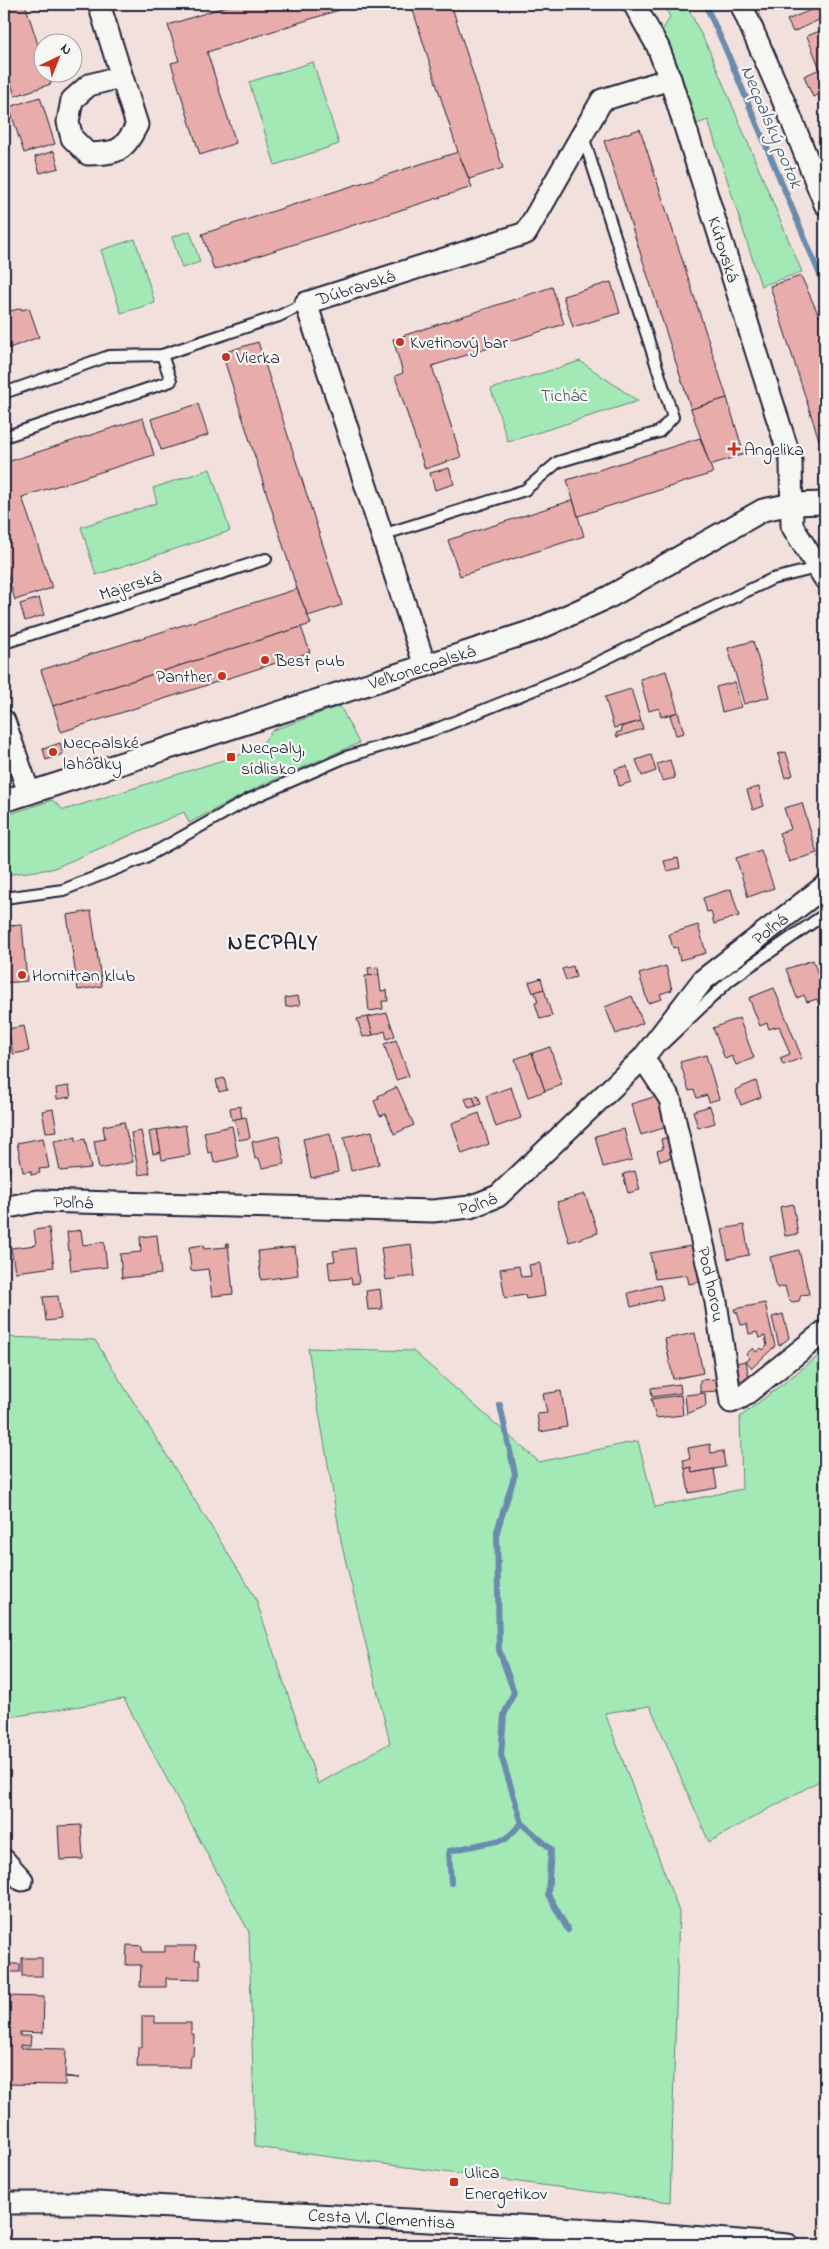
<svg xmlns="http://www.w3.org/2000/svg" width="829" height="2249" viewBox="0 0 829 2249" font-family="'Indie Flower',sans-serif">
<rect width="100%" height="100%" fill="#f2e0dd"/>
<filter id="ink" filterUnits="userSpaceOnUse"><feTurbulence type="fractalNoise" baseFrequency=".02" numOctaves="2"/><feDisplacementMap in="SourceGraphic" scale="10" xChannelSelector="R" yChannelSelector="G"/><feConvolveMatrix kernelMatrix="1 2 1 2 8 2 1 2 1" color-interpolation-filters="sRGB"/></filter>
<g filter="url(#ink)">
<!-- green -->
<g fill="#a2e9b6" stroke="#628678">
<path d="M663,4H686L709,50L802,272L761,286L708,120L697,124L681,74L662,31L670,17Z"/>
<path d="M313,62L339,144L275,165L249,82Z"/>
<path d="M190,231L200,262L182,268L172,237Z"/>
<path d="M135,239L155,303L121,313L101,250Z"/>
<path d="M580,361L638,401L508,442L491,389Z"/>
<path d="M210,469L230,531L96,575L81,527L157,503L153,488Z"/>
<path d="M340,706L359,743L260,786L189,823L184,812L52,869L4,875V816L52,800L64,810L258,749L273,730Z"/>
<path d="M4,1337L95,1340L255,1597L318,1784L390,1743L342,1546L308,1348L413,1351L539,1462L638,1441L655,1507L742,1489L740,1417L825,1351V1784L821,1780L709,1842L650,1706L605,1713L679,1912L670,2202L255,2147L249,1932L124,1699L4,1718Z"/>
</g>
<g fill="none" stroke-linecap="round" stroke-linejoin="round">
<!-- stream -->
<g stroke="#6a8bad" stroke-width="6">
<path d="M705,4L724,45L825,287"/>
<path d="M500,1405L515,1474L497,1531L499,1650L514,1692L504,1715L501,1755L522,1823L551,1849L548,1894L568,1930"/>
<path d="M451,1883L449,1851L506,1839L522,1823"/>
</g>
</g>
<!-- building -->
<g fill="#e8adab" stroke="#22223b">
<path d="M4,4H25L42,57V72H47L51,84L15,96L4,61Z"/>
<path d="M234,4H337L339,10L207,52L236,143L200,155L171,63L179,61L168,25Z"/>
<path d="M411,4H451L503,168L469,179L458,152Z"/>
<path d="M825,4V17L793,32L787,20Z"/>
<path d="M825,29V92L813,97L804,76L820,69L807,36Z"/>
<path d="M40,97L55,144L24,153L9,107Z"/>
<path d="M640,129L727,398L691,409L604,141Z"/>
<path d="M54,151L59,168L40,173L35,157Z"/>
<path d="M458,152L472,187L214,270L202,234Z"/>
<path d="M801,276L825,329V441L819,440L770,286Z"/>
<path d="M611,282L620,313L573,327L563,296Z"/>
<path d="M552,287L564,324L432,366L461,457L425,469L395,376L403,373L393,339Z"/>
<path d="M21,308L22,310L29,308L39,337L4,350V313Z"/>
<path d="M258,342L342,605L308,616L297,589L222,353Z"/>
<path d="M727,398L744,454L710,465L691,409Z"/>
<path d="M198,404L208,435L161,450L151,419Z"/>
<path d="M143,418L154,455L22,497L52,588L15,600L4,564V463Z"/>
<path d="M700,438L713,473L578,516L567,480Z"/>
<path d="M449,468L454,484L435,490L430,473Z"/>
<path d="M573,500L584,536L460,576L448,540Z"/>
<path d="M297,589L311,624L53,706L41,670Z"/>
<path d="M39,598L44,615L25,621L20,604Z"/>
<path d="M301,627L310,652L61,732L53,706Z"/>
<path d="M753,641L769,697L744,704L728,648Z"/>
<path d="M666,671L678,712L661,717L659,708L649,711L640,679Z"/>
<path d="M735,682L741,707L722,712L716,687Z"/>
<path d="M631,689L641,721L614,728L605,697Z"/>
<path d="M678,712L684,733L676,735L670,715Z"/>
<path d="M641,721L643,729L617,737L616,733L622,731L621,727Z"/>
<path d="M60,743L63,754L46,760L43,749Z"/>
<path d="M786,752L793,775L785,778L778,754Z"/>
<path d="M651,755L656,771L642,776L636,760Z"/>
<path d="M670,760L675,778L662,781L657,764Z"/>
<path d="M627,766L631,782L619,786L615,769Z"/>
<path d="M759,787L764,806L753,810L747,790Z"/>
<path d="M802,803L817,853L789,862L779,833L791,829L784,808Z"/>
<path d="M761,850L774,888L748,897L736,858Z"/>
<path d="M678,858L680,868L667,871L664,861Z"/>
<path d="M731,889L739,916L714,924L711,911L707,912L703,898Z"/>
<path d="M91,911L102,986L78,990L67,915Z"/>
<path d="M22,925L27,981L4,983V926Z"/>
<path d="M698,925L706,953L680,960L677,947L673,948L669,934Z"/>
<path d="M813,960L825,995V1023L817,999L807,1002L804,995L797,998L786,969Z"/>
<path d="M573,966L576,977L566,980L562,969Z"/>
<path d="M666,966L672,990L660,994L662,999L648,1003L639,974Z"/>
<path d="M378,967L379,975L369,976L368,968Z"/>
<path d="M379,975L381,991L387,990L388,1001H382L383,1009L369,1011L365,976Z"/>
<path d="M541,978L544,989L533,993L529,982Z"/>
<path d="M774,988L802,1058L783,1065L780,1058L790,1054L779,1026L769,1029L767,1023L760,1026L749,998Z"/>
<path d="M544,989L552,1016L540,1019L535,1003L538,1002L535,992Z"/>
<path d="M298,996L300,1005L286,1007L285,998Z"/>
<path d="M632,996L643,1023L616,1034L605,1007Z"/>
<path d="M387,1013L395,1036L387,1039L385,1031L373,1035L368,1017Z"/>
<path d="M368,1017L373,1035L363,1037L357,1019Z"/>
<path d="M739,1018L754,1058L736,1065L732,1056L725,1059L713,1028Z"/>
<path d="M24,1026L29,1051L13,1054L8,1029Z"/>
<path d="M396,1040L409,1076L396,1080L384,1044Z"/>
<path d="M550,1047L562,1085L545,1091L532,1053Z"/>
<path d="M532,1053L545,1091L528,1097L515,1059Z"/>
<path d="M706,1055L719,1099L709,1102L707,1095L697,1098L694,1090L689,1091L680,1062Z"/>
<path d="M224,1078L227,1090L219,1092L216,1080Z"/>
<path d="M756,1081L761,1097L741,1105L735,1090Z"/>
<path d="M69,1086L71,1097L57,1099L56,1088Z"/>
<path d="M397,1087L414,1125L394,1134L386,1114L380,1116L374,1101L379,1099L378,1096Z"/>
<path d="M511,1087L521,1118L496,1127L486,1096Z"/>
<path d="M478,1095L481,1104L476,1106L473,1097Z"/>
<path d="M660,1095L670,1126L641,1135L631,1104Z"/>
<path d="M473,1097L476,1106L469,1108L465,1099Z"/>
<path d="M240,1106L242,1118L232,1120L230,1108Z"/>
<path d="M710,1106L715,1123L698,1128L693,1111Z"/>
<path d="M53,1109L57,1131L46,1132L42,1111Z"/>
<path d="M479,1113L489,1144L462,1154L452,1123Z"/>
<path d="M246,1117L250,1138L239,1140L235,1119Z"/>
<path d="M124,1122L133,1162L99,1169L94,1141L105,1139L103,1126Z"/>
<path d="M185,1125L190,1155L162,1160L157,1130Z"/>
<path d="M232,1126L238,1157L214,1163L212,1152L208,1153L204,1132Z"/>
<path d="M624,1129L632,1160L603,1167L595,1136Z"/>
<path d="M157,1130L161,1152L153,1154L149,1132Z"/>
<path d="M141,1131L150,1173L139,1175L131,1133Z"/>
<path d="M372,1131L379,1164L351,1171L344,1137Z"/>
<path d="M330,1133L338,1172L311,1178L303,1139Z"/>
<path d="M279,1136L285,1164L262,1168L259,1158L255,1159L252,1142Z"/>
<path d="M673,1136L678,1156L660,1161L657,1151L663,1149L661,1139Z"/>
<path d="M76,1137V1141L85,1139L91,1168L60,1171L54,1141Z"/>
<path d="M43,1138L49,1168L39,1169L40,1173L31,1175V1171L23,1172L17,1143Z"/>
<path d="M4,1142L10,1171L4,1173Z"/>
<path d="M635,1171L640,1190L628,1193L623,1174Z"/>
<path d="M585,1194L598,1233L569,1242L557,1202Z"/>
<path d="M793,1204L798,1234L785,1236L780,1207Z"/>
<path d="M744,1225L749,1255L728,1259L722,1229Z"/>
<path d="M49,1228L54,1267L15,1272L11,1248L36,1245L34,1230Z"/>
<path d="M81,1230L83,1245L104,1242L107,1267L71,1271L67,1232Z"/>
<path d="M157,1235L161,1274L122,1278L120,1254L141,1252L140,1237Z"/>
<path d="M226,1243H228L233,1294L212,1296L208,1269L191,1271L189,1247L203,1245L204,1249L227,1247Z"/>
<path d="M411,1244L415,1276L386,1280L381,1248Z"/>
<path d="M696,1245L703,1281L689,1284L687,1275L655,1279L650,1253Z"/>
<path d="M295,1247L298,1275L261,1280L258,1251Z"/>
<path d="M355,1248L359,1283L352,1284L351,1278L330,1280L328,1262L335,1261L333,1251Z"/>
<path d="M799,1250L809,1294L801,1295L799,1301L792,1302L788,1298L785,1286L777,1288L770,1257Z"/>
<path d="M540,1263L545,1296L526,1299L525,1295L505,1298L500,1269L519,1266L521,1277L531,1276L529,1265Z"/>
<path d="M660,1285L663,1299L631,1307L628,1293Z"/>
<path d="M380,1289L382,1309L368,1310L366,1291Z"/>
<path d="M58,1296L61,1319L46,1321L43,1297Z"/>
<path d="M765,1303L775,1346L752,1368L746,1361L750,1358L746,1354L753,1348L756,1352L761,1348L763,1350L767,1346L765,1336L759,1338L757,1332L749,1334L747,1324L741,1325L737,1312H735L734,1309Z"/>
<path d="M783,1314L789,1338L779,1346L772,1317Z"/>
<path d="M695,1333L703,1373L673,1379L665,1339Z"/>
<path d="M746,1361L749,1379L740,1381L736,1363Z"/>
<path d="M717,1379L718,1391L700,1392V1380Z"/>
<path d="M680,1384L681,1393L652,1397L651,1388Z"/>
<path d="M561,1391L567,1427L540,1432L537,1414L547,1413L543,1394Z"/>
<path d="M705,1393L706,1406L687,1414L685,1395Z"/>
<path d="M681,1395L683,1415L656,1418L651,1399Z"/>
<path d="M710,1444L711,1453L723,1451L725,1467L692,1473L691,1467L685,1469L683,1460L690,1459L688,1448Z"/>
<path d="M691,1467L692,1473L714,1469L717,1488L689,1493L685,1469Z"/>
<path d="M81,1825L83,1859L60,1860L58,1826Z"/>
<path d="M127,1945L142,1946V1952H165V1946H196L195,1960H200V1979L166,1978V1987H140L141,1965H126Z"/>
<rect x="22" y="1958" width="20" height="18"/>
<rect x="4" y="1964" width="16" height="8"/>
<path d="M4,1996L44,1997L43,2033L20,2032V2036H31L30,2046L20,2045V2048L66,2049L65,2076L79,2078L65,2077V2085L4,2084Z"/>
<path d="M142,2016H155V2023H191V2034H194L193,2056H191L190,2067H137L138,2047H142Z"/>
</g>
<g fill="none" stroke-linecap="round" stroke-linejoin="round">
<!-- lane casing -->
<g stroke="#22223b" stroke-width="14">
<g id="lane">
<path d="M4,393L109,356L162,355L279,316L306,303"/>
<path d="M4,437L171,381L162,355"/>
<path d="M382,535L525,490L558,462L659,432L673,417L583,136"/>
<path d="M4,643L266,559"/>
<path d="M4,898L63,890L146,857L248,800L346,757L434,730L578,672L772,579L817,568"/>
<path d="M663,1044L730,980L825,914"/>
</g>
</g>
<!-- street casing -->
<g stroke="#22223b" stroke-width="25">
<g id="street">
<path d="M99,4L137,125C123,152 118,153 88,154L72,138L68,122L72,100L89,85L120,77"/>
<path id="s1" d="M634,4L658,47L670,79L791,461L792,526L825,579"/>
<path d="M741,4L790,116L825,204"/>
<path id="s2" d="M425,666L306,303L526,233L602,100L670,79"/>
<path d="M4,721L29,793"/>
<path id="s3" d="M4,801L536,630L609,597L763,510L792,504L825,503"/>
<path id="s4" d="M643,1058L670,1099L716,1302L731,1402L742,1397L825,1331"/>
<path id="s5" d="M4,1208L38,1201L433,1211L470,1207L498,1196L643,1058L703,980L825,886"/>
<path d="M4,1860L22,1880"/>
<path id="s6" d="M4,2203H97L630,2232L788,2245"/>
</g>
</g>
<!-- lane -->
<use href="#lane" stroke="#f6f6f2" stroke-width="10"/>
<!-- street -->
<use href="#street" stroke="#f6f6f2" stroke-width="21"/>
</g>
</g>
<!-- markers -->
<g fill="#c8321e" stroke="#f6f6f2" stroke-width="2">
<circle cx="400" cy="342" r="5"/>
<circle cx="226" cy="357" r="5"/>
<path d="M731.5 441.5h5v5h5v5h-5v5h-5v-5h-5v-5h5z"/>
<circle cx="265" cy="660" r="5"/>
<circle cx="222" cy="676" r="5"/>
<circle cx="53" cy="752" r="5"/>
<rect x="226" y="752" width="10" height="10" rx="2.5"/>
<circle cx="22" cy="975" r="5"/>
<rect x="449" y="2177" width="10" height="10" rx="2.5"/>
</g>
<g text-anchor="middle" stroke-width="4.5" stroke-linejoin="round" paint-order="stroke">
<!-- street labels -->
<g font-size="18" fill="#22223b" stroke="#f6f6f2">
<text dy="6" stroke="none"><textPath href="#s1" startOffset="262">Kútovská</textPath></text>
<text dy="6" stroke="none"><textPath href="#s2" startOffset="434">Dúbravská</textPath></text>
<text transform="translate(130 585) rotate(-18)" y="6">Majerská</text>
<text dy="6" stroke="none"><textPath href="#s3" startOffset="439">Veľkonecpalská</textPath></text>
<text dy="6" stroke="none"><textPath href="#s5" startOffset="880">Poľná</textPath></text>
<text dy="6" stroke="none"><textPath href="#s5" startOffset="475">Poľná</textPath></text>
<text dy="6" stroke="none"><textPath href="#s5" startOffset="70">Poľná</textPath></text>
<text dy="6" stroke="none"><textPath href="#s4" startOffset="239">Pod horou</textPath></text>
<text dy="6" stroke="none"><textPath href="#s6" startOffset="378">Cesta Vl. Clementisa</textPath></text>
</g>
<!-- poi labels -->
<g font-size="18" fill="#22223b" stroke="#f6f6f2" text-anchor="start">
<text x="410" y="348">Kvetinový bar</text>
<text x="236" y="363">Vierka</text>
<text x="744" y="455">Angelika</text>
<text x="275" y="666">Best pub</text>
<text x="212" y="682" text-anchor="end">Panther</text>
<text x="63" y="748">Necpalské<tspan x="63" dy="21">lahôdky</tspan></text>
<text x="241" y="753">Necpaly,<tspan x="241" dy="21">sídlisko</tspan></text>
<text x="32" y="981">Hornitran klub</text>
<text x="464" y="2178">Ulica<tspan x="464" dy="21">Energetikov</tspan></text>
</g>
<!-- park labels -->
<g font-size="18" fill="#42545a" stroke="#f6f6f2">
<text x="564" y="401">Ticháč</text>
</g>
<!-- water labels -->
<g font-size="19" font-style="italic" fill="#465774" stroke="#f6f6f2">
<text transform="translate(773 126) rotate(67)" y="7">Necpalský potok</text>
</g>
<!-- district labels -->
<g font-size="22" font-weight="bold" letter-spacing="1" fill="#22223b" stroke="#f6f6f2">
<text x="273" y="949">NECPALY</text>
</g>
</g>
<!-- margin -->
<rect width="829" height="2249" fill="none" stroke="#f6f6f2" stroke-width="20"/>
<rect x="10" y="10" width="809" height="2229" fill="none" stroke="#22223b" stroke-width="2" filter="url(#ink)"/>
<!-- north arrow -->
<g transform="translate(58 58) rotate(43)"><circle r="24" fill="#f6f6f2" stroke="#a1a1a9"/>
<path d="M0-4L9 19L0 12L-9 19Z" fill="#c8321e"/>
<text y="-8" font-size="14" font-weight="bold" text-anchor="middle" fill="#22223b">N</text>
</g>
</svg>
